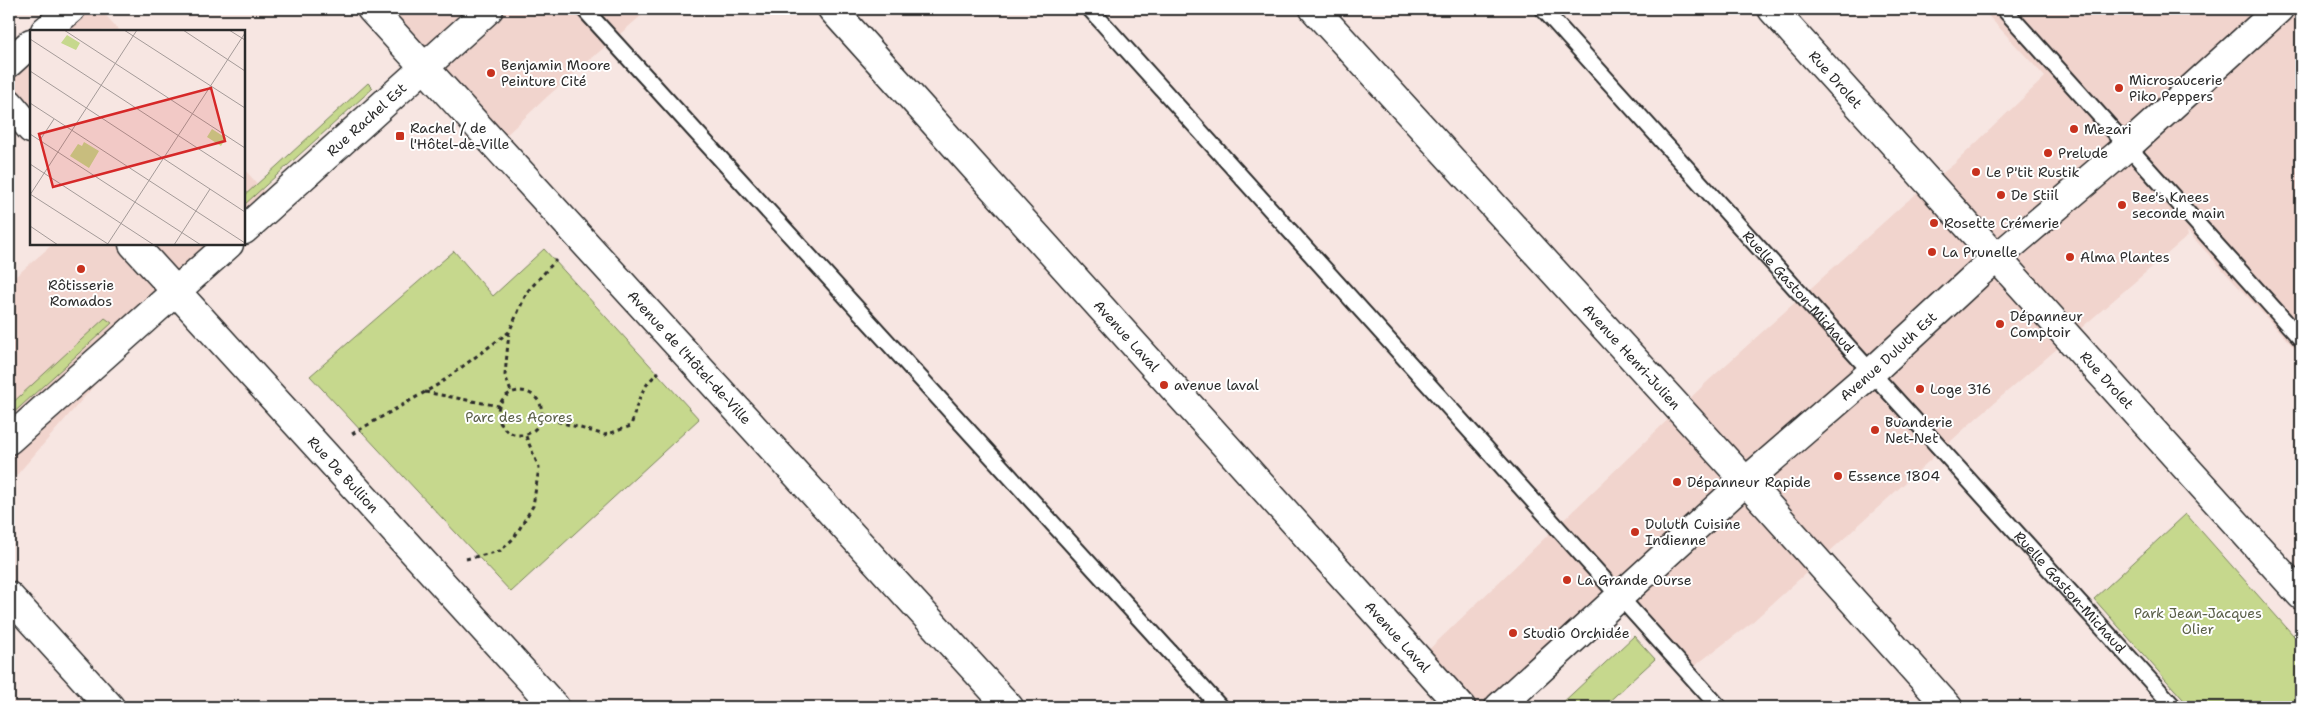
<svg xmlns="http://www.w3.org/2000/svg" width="2310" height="716" viewBox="0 0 2310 716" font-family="'Shantell Sans',sans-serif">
<rect width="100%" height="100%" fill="#f7e6e2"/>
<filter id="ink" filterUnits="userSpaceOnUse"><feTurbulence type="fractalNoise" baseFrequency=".02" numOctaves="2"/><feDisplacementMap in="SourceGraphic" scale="10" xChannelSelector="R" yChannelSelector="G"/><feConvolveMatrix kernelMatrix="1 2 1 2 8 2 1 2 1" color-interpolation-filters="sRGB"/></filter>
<g filter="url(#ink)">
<!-- built -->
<g fill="#f1d4cd">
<path d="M68,9H100L120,31H44Z"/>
<path d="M371,9H649L549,95L501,140L428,64L244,229V169L272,200L426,62Z"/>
<path d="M1982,9H2301V355L2187,231L2188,236L1973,421L1750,624L1685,673L1621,597L1499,707H1467L1419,659L1708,381L1905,203L1954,164L2045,77Z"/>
<path d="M31,43V122L9,98V64Z"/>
<path d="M53,244H228L176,291L9,484V282Z"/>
</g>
<!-- green -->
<g fill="#c6d88d" stroke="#78825c">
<path d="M368,83L373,88L244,205V196Z"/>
<path d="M544,249L699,419L511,592L310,376L454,251L493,296Z"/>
<path d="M105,318L112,323L9,417V406Z"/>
<path d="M2186,514L2301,644V707H2190L2094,599Z"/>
<path d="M1634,636L1655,659L1603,707H1558Z"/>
</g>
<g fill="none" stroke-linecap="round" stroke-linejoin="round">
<!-- service casing -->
<g stroke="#2b2b2b" stroke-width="19">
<g id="service">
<path d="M584,9L1220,707"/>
<path d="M1090,9L1719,707"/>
<path id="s1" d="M1543,9L2174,707"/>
<path d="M2004,9L2301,339"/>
</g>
</g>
<!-- minor casing -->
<g stroke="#2b2b2b" stroke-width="31">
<g id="minor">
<path id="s2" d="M371,9L1009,707"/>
<path id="s3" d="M832,9L1461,707"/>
<path id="s4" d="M1314,9L1768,506L1948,707"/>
<path id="s5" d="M1772,9L2301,595"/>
<path d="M45,31L71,9"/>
<path d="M9,63L31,43"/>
<path d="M9,103L31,129"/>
<path id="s6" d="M133,244L555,707"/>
<path d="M9,596L110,707"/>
<path id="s7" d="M1499,707L1745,482L1872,372L1979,273L2128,146L2279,9"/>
</g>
</g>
<!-- secondary casing -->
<g stroke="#2b2b2b" stroke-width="31">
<g id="secondary">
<path id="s8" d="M244,230L489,9"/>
<path d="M9,440L229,244"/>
</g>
</g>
<!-- path -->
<g stroke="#2b2b2b" stroke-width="3" stroke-dasharray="4 4" stroke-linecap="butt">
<path d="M509,332L505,375L511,392"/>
<circle cx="520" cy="413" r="22"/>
<path d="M425,392L499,406"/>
<path d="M542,417L605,435L631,426C638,401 640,388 659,372"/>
<path d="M352,434L439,384L509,332L527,292L556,260"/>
<path d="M466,559L500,551L514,538L533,506L539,468L525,434"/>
</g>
<!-- service -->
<use href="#service" stroke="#fff" stroke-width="15"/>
<!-- minor -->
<use href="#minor" stroke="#fff" stroke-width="28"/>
<!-- secondary -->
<use href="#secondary" stroke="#fff" stroke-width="28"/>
</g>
</g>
<!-- markers -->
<g fill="#c8321e" stroke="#fff" stroke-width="2">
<circle cx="491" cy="73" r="5"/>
<circle cx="2119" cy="88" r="5"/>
<circle cx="2074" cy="129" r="5"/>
<rect x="395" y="131" width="10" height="10" rx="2.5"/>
<circle cx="2048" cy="153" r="5"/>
<circle cx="1976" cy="172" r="5"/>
<circle cx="2001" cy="195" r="5"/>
<circle cx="2122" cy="205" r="5"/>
<circle cx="1934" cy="223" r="5"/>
<circle cx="1932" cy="252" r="5"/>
<circle cx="2070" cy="257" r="5"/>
<circle cx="81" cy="269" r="5"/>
<circle cx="2000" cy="324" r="5"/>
<circle cx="1164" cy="385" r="5"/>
<circle cx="1920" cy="389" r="5"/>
<circle cx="1875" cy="430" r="5"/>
<circle cx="1838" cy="476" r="5"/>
<circle cx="1677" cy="482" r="5"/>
<circle cx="1635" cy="532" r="5"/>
<circle cx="1567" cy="580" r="5"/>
<circle cx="1513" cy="633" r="5"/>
</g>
<g text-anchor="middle" stroke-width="4" stroke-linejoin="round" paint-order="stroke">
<!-- poi labels -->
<g font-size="14" fill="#2b2b2b" stroke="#fff" text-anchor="start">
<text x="501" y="70">Benjamin Moore<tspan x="501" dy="16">Peinture Cité</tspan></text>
<text x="2129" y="85">Microsaucerie<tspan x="2129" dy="16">Piko Peppers</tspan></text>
<text x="410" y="133">Rachel / de<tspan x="410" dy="16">l'Hôtel-de-Ville</tspan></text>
<text x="2084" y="134">Mezari</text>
<text x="2058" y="158">Prelude</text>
<text x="1986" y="177">Le P'tit Rustik</text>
<text x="2011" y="200">De Stiil</text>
<text x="2132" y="202">Bee's Knees<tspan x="2132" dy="16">seconde main</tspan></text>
<text x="1944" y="228">Rosette Crémerie</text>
<text x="1942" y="257">La Prunelle</text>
<text x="2080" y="262">Alma Plantes</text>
<text x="81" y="290" text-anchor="middle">Rôtisserie<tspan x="81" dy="16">Romados</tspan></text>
<text x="2010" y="321">Dépanneur<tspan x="2010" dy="16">Comptoir</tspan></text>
<text x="1174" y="390">avenue laval</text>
<text x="1930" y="394">Loge 316</text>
<text x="1885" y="427">Buanderie<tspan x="1885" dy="16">Net-Net</tspan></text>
<text x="1848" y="481">Essence 1804</text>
<text x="1687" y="487">Dépanneur Rapide</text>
<text x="1645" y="529">Duluth Cuisine<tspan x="1645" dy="16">Indienne</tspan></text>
<text x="1577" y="585">La Grande Ourse</text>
<text x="1523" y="638">Studio Orchidée</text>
</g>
<!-- street labels -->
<g font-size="14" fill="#2b2b2b" stroke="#fff">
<text dy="5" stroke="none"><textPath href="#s5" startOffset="95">Rue Drolet</textPath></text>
<text dy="5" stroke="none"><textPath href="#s8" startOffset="165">Rue Rachel Est</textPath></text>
<text dy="5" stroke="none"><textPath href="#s1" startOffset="381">Ruelle Gaston-Michaud</textPath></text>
<text dy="5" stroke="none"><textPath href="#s3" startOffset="440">Avenue Laval</textPath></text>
<text dy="5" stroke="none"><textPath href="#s4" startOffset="471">Avenue Henri-Julien</textPath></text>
<text dy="5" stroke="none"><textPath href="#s7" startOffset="524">Avenue Duluth Est</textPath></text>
<text dy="5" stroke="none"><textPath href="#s2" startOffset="472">Avenue de l'Hôtel-de-Ville</textPath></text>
<text dy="5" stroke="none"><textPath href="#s5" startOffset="500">Rue Drolet</textPath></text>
<text dy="5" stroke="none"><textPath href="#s6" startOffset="312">Rue De Bullion</textPath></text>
<text dy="5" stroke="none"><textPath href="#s1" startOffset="786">Ruelle Gaston-Michaud</textPath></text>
<text dy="5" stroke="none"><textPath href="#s3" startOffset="845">Avenue Laval</textPath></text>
</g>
<!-- park labels -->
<g font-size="14" fill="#5a5f48" stroke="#fff">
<text x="519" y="422">Parc des Açores</text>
<text x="2198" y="618">Park Jean-Jacques<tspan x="2198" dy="16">Olier</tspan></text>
</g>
</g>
<!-- overview -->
<g transform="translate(30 30)">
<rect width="215" height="215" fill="#f7e6e2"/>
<path d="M37,5L50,13L46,20L31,13ZM182,99L196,108L191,116L177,107ZM54,112L69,121L59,138L40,126L48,114L52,116Z" fill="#c6d88d"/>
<path fill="none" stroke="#a59b99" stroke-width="1" d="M34,0L215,118M94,0L215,78M153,0L215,41M199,0L215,10M0,9L215,149M0,41L215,182M0,73L215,213M0,104L171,215M10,110L24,89M0,134L124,215M0,164L78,214M0,165L107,0M0,196L28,215M77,215L215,3M144,215L180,159"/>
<path fill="#d62828" fill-opacity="0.15" stroke="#d62828" stroke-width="2.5" d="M181,58L195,111L23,157L9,104Z"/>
<rect width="215" height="215" fill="none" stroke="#2b2b2b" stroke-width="2.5"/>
</g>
<!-- margin -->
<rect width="2310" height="716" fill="none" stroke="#fff" stroke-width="30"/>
<rect x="15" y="15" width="2280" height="686" fill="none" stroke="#2b2b2b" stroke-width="2" filter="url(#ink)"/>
</svg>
